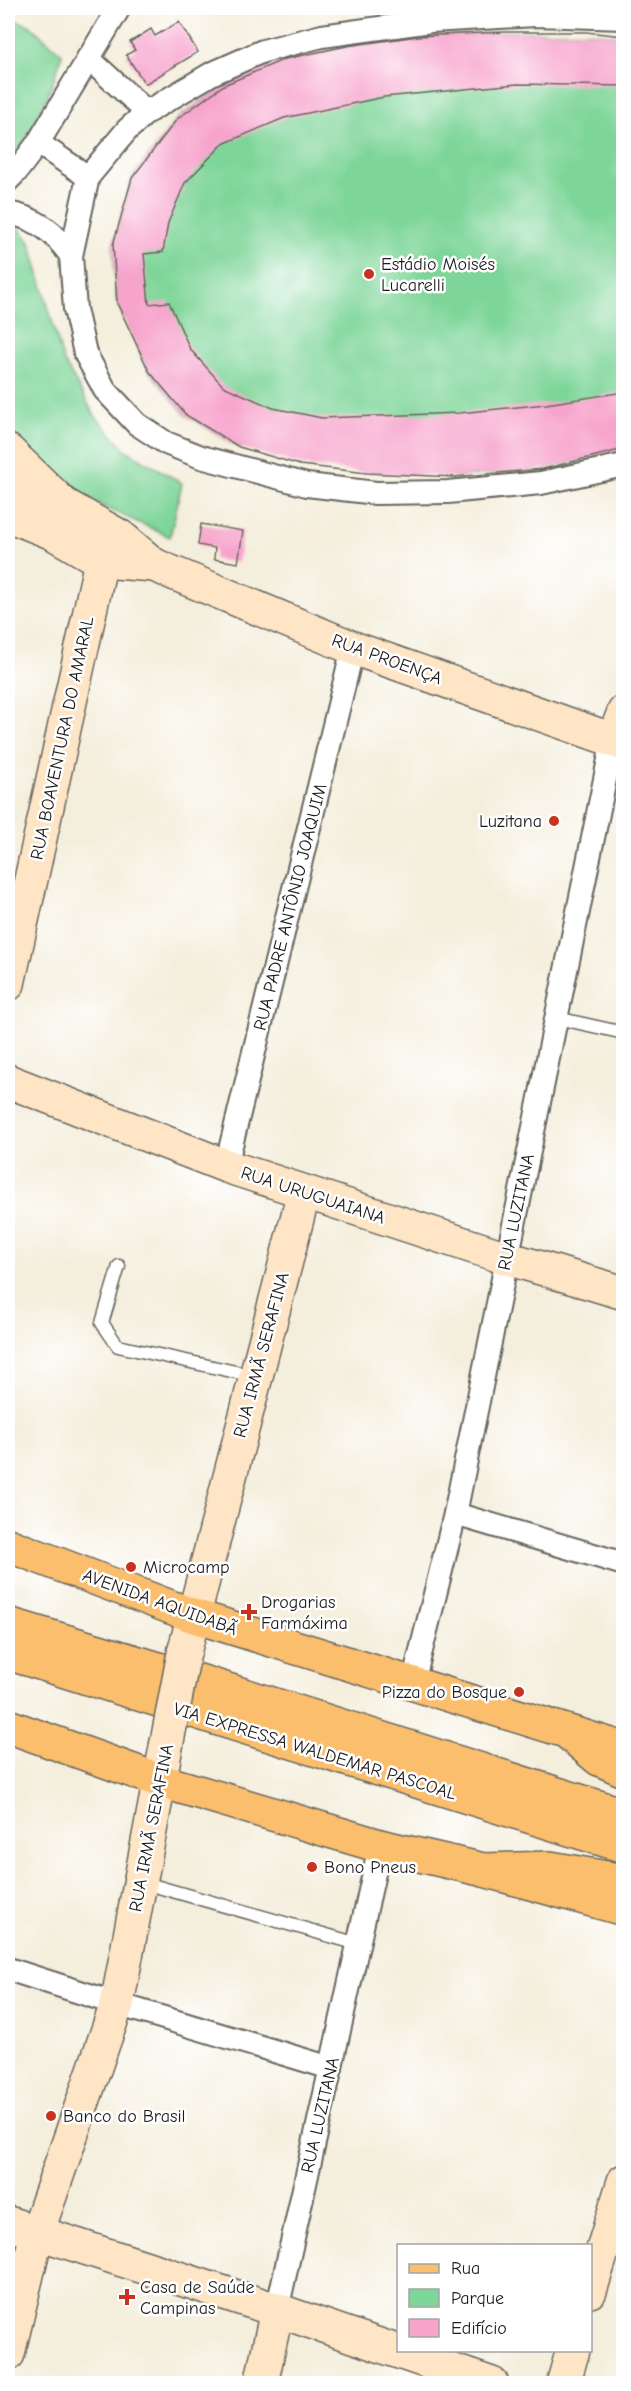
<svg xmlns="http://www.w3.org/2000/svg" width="631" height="2391" viewBox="0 0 631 2391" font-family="'Comic Neue',sans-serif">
<rect width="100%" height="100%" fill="#fff"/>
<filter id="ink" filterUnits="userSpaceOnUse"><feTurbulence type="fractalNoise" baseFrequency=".0167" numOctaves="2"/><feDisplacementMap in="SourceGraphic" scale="12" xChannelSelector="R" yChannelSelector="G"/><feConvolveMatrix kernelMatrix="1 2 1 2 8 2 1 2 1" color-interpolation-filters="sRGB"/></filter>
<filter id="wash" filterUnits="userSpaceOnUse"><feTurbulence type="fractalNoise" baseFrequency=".008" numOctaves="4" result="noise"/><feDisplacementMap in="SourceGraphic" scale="24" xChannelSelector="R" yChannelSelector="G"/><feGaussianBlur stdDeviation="1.35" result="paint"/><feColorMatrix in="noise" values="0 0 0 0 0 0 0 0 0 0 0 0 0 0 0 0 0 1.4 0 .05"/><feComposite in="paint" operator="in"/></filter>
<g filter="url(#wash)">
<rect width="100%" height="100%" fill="#f4eedc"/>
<!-- green -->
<g fill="#7ed599" stroke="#4d785a" stroke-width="1.5">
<path d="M8,18L29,25L62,54C53,88 32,136 8,162Z"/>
<path d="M505,32H586L623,36V449L547,468L455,477L239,447L186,415L149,371L117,303L113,245L132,178L177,119L224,85L295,55L396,38Z"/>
<path d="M8,224L18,227L30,242L63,360L95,416L126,450L182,483L170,537L96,503L37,459L8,428Z"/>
<path d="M8,2236L20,2241L8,2292Z"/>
</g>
<g id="blocks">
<!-- building -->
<g fill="#f7a4cc">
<path d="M179,22L198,52L145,84L126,55L135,50L130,42L151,29L155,36Z"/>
<path d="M505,32H586L624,36V86L517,84L384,97L284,118L223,144L185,183L168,223L163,252L144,254L149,304L169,302L190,349L223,386L273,408L322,418L459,413L546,404L624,392V449L543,469L455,477L367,473L300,465L239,447L186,415L149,371L117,303L113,245L132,178L177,119L224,85L285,59L347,46L418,36Z"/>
<path d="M201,524L243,531L238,563L214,559L215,548L198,545Z"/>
</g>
</g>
</g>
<g filter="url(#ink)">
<use href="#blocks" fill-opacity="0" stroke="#68665f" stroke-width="1.5"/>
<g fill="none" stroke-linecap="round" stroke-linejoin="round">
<!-- lane casing -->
<g stroke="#68665f" stroke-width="15">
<g id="lane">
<path d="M557,1018L624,1033"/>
<path d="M119,1266L102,1323L118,1346L254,1376"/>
<path d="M141,1882L358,1944"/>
</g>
</g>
<!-- street casing -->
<g stroke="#68665f" stroke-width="26">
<g id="street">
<path d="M624,18L536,15L431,21L322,36L263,51L211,74L147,112L127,130L88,177L71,256L75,309L85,353L105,390L137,424L166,443L201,457L307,485L376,493L448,492L541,483L624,465"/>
<path d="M88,58L147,112"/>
<path d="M38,143L88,177"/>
<path d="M8,180L16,172L38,143L119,8"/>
<path d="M8,213C36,218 55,232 71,256"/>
<path d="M226,1166L353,648"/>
<path d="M455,1514L624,1564"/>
<path d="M413,1683L455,1514L613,740"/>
<path d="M8,1969L117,2004L331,2068"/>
<path d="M277,2310L380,1846"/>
</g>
</g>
<!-- secondary casing -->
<g stroke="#68665f" stroke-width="36">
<g id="secondary">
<path d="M8,451L62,503"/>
<path d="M8,491L63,504L121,537L154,565"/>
<path d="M8,515L53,533L101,561L154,565L353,648L624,744"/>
<path d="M613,740L624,712"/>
<path d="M8,984L101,561"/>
<path d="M8,1081L226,1166L507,1258L624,1293"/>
<path d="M184,1653L304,1192"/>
<path d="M8,2223L277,2310L492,2384"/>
<path d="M590,2291L624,2181"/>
<path d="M8,2354L37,2233L117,2004L166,1747"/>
<path d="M261,2384L277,2310"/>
<path d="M563,2384L573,2350"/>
</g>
</g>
<!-- primary casing -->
<g stroke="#68665f" stroke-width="36">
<g id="primary">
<path d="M8,1545L194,1616L624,1749"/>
<path d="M8,1726L161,1781L380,1846L484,1870L624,1909"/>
</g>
</g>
<!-- highway casing -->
<g stroke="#68665f" stroke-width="36">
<g id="highway">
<path d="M8,1624L196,1680L624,1815"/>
<path d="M8,1653L624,1846"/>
<path d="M567,1732L599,1759L624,1770"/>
<path d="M484,1870L550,1868L624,1881"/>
</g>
</g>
<!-- lane -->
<use href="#lane" stroke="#fff" stroke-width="12"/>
<!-- street -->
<use href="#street" stroke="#fff" stroke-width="22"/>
<!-- secondary -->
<use href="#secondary" stroke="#fde5c5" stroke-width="33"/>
<!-- primary -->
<use href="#primary" stroke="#fabe6d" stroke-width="33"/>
<!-- highway -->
<use href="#highway" stroke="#fabe6d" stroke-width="33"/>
<!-- secondary-bridge casing -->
<g stroke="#68665f" stroke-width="36" stroke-linecap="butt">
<path id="secondary-bridge" d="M166,1747L184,1653"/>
</g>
<!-- secondary-bridge -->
<use href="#secondary-bridge" stroke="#fde5c5" stroke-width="33"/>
</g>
</g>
<!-- markers -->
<g fill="#c8321e" stroke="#fff" stroke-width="2">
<circle cx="369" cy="274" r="6"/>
<circle cx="554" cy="821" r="6"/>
<circle cx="131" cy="1567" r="6"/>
<path d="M246 1603h6v6h6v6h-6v6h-6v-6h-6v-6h6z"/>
<circle cx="519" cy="1692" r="6"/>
<circle cx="312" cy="1867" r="6"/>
<circle cx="51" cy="2116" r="6"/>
<path d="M124 2288h6v6h6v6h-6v6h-6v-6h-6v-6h6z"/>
</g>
<g text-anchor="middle" stroke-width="5" stroke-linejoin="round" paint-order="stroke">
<!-- poi labels -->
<g font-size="18" fill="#1c1c1c" stroke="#fff" text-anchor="start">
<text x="381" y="270">Estádio Moisés<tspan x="381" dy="21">Lucarelli</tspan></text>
<text x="542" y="827" text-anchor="end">Luzitana</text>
<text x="143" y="1573">Microcamp</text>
<text x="261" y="1608">Drogarias<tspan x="261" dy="21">Farmáxima</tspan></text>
<text x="507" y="1698" text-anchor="end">Pizza do Bosque</text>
<text x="324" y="1873">Bono Pneus</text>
<text x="63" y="2122">Banco do Brasil</text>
<text x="140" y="2293">Casa de Saúde<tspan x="140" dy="21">Campinas</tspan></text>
</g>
<!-- street labels -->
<g font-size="18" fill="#1c1c1c" stroke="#fff">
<text transform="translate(387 659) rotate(20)" y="6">RUA PROENÇA</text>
<text transform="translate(62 738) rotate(-78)" y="6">RUA BOAVENTURA DO AMARAL</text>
<text transform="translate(290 907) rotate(-76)" y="6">RUA PADRE ANTÔNIO JOAQUIM</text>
<text transform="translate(313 1195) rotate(18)" y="6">RUA URUGUAIANA</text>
<text transform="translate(516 1212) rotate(-78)" y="6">RUA LUZITANA</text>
<text transform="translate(261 1355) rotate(-75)" y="6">RUA IRMÃ SERAFINA</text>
<text transform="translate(160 1602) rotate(20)" y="6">AVENIDA AQUIDABÃ</text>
<text transform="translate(315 1751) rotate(17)" y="6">VIA EXPRESSA WALDEMAR PASCOAL</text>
<text transform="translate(151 1828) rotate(-79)" y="6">RUA IRMÃ SERAFINA</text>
<text transform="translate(320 2115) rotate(-77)" y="6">RUA LUZITANA</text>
</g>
</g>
<!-- margin -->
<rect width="631" height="2391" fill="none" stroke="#fff" stroke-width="30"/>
<!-- legend -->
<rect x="397" y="2244" width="195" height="108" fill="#ffffff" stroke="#a4a4a4" stroke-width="1.5"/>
<rect x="409" y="2264" width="30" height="9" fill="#fabe6d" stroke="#a4a4a4" stroke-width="1.5"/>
<text x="451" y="2274" font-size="18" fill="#1c1c1c">Rua</text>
<rect x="409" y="2289" width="30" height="18" fill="#7ed599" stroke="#a4a4a4" stroke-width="1.5"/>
<text x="451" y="2304" font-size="18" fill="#1c1c1c">Parque</text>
<rect x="409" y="2319" width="30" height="18" fill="#f7a4cc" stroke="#a4a4a4" stroke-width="1.5"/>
<text x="451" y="2334" font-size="18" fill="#1c1c1c">Edifício</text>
</svg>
